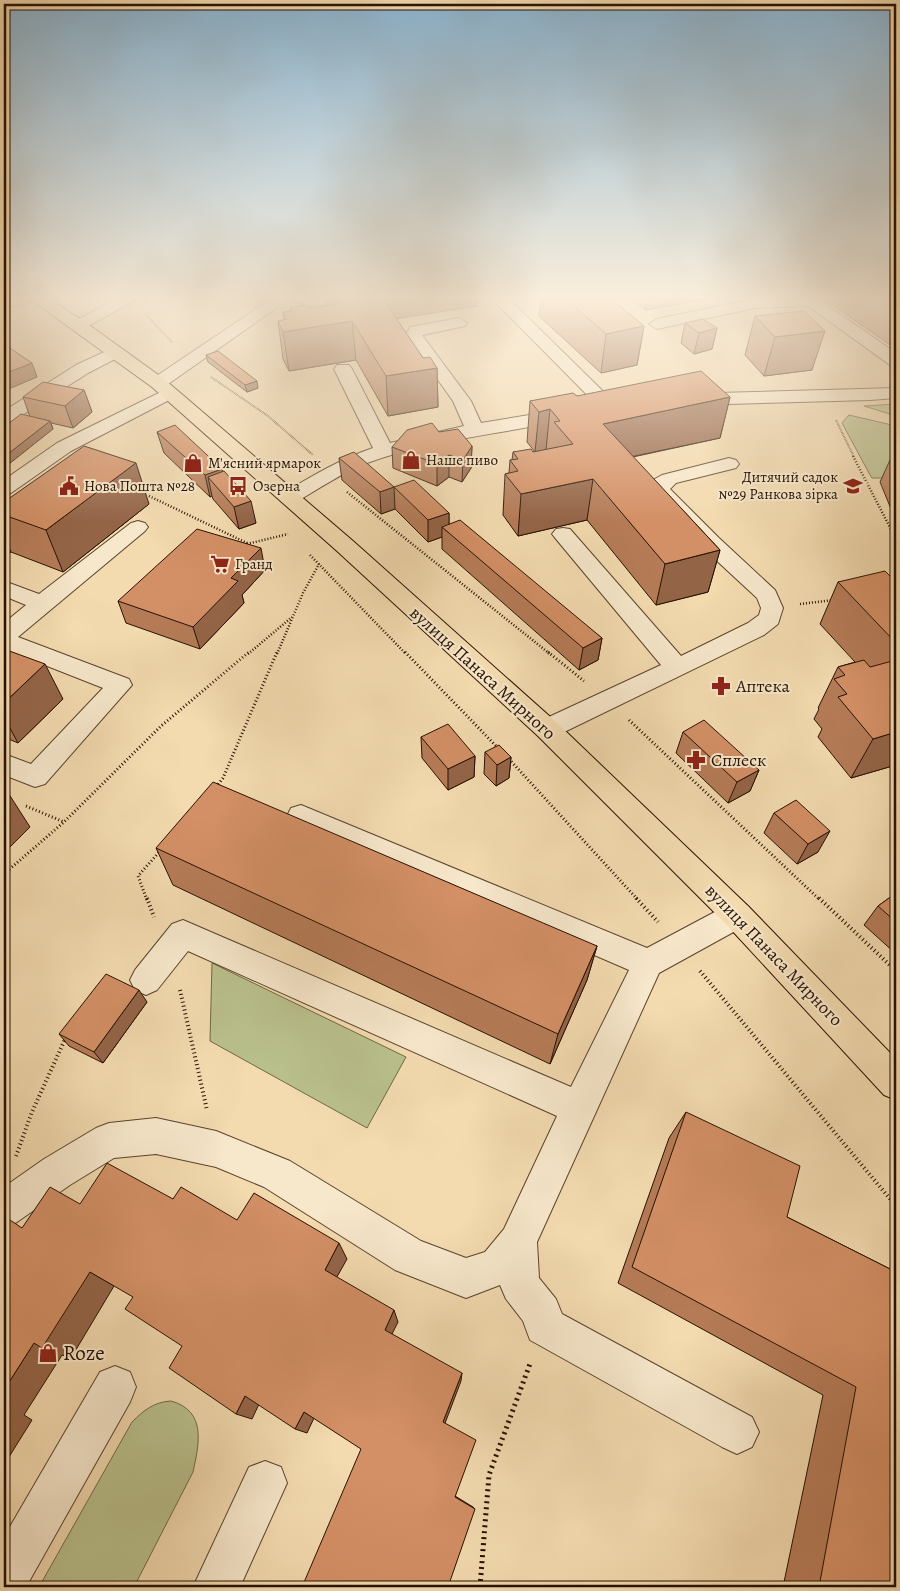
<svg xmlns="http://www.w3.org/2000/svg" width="900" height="1591" viewBox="0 0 900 1591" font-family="Alegreya,serif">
<rect width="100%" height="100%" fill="#f3daaf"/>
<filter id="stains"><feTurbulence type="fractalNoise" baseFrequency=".004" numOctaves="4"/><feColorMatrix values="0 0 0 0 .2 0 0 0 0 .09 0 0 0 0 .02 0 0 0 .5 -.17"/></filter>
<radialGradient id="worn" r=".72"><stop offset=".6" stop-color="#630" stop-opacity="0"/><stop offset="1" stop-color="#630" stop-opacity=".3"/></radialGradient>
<!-- green -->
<g fill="#b9c08c" stroke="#706846">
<path d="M896,404V416L864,406Z"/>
<path d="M849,415L896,426V478H872L870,475L842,423Z"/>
<path d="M212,963L406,1057L367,1128L210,1041Z"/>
<path d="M171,1401C207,1411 199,1444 193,1472L134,1587H39L132,1422C144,1410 154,1402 171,1401Z"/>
</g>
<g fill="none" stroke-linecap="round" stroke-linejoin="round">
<!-- minor casing -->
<g stroke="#5a432c" stroke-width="2">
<g id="minor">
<path d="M4,299H37L34,302L4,308Z"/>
<path d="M117,299H137L85,328H73L71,325L73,322Z"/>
<path d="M271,299H289L164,387H152L149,383L152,379Z"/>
<path d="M293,299H360L352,304L320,309L296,302Z"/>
<path d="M496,299H509L617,405L620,409L617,413H605L497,304Z"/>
<path d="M754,299H818L896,353V366L890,365L808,306L755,308L657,329L649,324L657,319Z"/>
<path d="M459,318L467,323L465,326L422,335L471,401L481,423L565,409L571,410L574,414L571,418C503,435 434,438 367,463C341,473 319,489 296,502L289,504L282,502L279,498L282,494C312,476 340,459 373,448L334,369L337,365H349L352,369L390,443L464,426L453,401L406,335L410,327Z"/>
<path d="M115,347L121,348L123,352L121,356L88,373L10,423L4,424V411L76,365Z"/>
<path d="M169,388L175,389L178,393L175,397L71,451L11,493L4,495V480L57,443Z"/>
<path d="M896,388V398L870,400L692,405L686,404L683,400L686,396L718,393Z"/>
<path d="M729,458L736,460L739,464L736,468L676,483L670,489L719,538L775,590L783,608L778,624L764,635L556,736L547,739L538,736L534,729L538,722L661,665L556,539L552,534L556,529L563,528L570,529L681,656L748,623L759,615L761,608L757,598L703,548L650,490L653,480L662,475Z"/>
<path d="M138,521L145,523L148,527L145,531L18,637L129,679L132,685L45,784L35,787L4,775V754L31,764L103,688L4,649V623L26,605L4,596V581L39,594L131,523Z"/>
<path d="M301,805L647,948L726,906L737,902L748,906L752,915L748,924L659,973L537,1242L539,1278L556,1299L562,1314L752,1417L759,1432L752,1447L737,1454L722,1447L530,1340L523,1321L506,1299L500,1285L466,1298L395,1270L264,1187L216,1167L156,1154L114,1158L70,1185L17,1222L4,1228V1187L44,1159L96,1128L109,1123L156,1118L216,1131L290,1161L421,1241L466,1258L485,1252L504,1229L557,1116L188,951L157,990L146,995L135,990L130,980L135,970L172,924L183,920L571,1087L629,970L291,824L287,816L291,808Z"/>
<path d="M115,1366L130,1372L136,1387L130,1402L26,1587H4V1537L100,1372Z"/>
<path d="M265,1461L281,1467L287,1483L240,1587H193L249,1467Z"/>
</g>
</g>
<!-- major casing -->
<g stroke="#271100" stroke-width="2">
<path id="major" d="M30,299H49L85,322L164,379L353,541L556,722L748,906L896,1059V1100L884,1095L726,924L538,736L337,551L152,387Z"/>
</g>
<!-- path-far4 -->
<g stroke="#271100" stroke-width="2" stroke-dasharray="0.5 1" stroke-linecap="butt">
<path d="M146,315L173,343"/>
<path d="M211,377L268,416L313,455"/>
<path d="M836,420L854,457"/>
</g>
<!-- path-far3 -->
<g stroke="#271100" stroke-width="2.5" stroke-dasharray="1 2" stroke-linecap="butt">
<path d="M853,456L896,539"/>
<path d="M347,492L550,654"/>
<path d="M149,496L249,544"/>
<path d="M247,544L288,534"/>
<path d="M310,555L406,654"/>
<path d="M800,604L834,600"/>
<path d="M248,654L292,617"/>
<path d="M277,654L303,593L319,564"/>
</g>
<!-- path-far2 -->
<g stroke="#271100" stroke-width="3" stroke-dasharray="1 2.5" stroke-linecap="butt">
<path d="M405,652L499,749"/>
<path d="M548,652L584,681"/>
<path d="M629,720L820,900"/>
<path d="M509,759L638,900"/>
<path d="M216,787L223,778L277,652"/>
<path d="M26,806L64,822"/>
<path d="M4,874L64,822L161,726L249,652"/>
<path d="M147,900L138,876L161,850"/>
</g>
<!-- path-far1 -->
<g stroke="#271100" stroke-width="4" stroke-dasharray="1 3" stroke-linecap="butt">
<path d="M147,898L154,917"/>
<path d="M636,898L658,922"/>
<path d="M819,898L896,971"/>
<path d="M700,971L896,1206"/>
<path d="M180,990L207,1110"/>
<path d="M16,1156L32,1112L66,1037"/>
</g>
<!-- path -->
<path stroke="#271100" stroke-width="5" stroke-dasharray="2 4" stroke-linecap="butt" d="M480,1587L489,1475L531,1361"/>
<!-- minor -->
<use href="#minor" fill="#f7e7cb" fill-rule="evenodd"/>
<!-- major -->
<use href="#major" fill="#f3daaf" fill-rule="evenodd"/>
</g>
<!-- wall -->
<g fill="#b57b57" stroke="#271100">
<path d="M325,299H477V306L396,318L423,358L437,368L438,407L388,416L356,360L289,371L283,359L278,321L284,320L283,312L291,311L290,307L309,308L326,305Z"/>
<path d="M541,299H611L644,326L637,365L601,373L539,316Z"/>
<path d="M632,299H708L645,310Z"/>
<path d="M824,299H896V349Z"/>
<path d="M755,316L812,370L764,376L745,355Z"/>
<path d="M685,323L717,328L712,349L694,354L681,343Z"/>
<path d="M206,355L258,388L247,392L208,362Z"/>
<path d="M84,390L92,412L73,428L51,423L53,429L30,417L23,397Z"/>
<path d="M577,396L730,397L720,438L633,457L720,550L708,592L656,605L587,520L518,536L503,515L505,474L509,473L510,460H512L513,452H535L527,442L530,401Z"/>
<path d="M157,432L222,469L223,472L256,523L239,529L213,499L212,496L210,497L164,453Z"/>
<path d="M439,432L472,446L471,468L462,482L449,477L437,486L393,468L392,447Z"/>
<path d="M339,458L394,487L449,513V525L602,638L598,660L579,670L442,549V537L428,542L395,509L381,514L342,480Z"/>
<path d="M890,460H896V521L880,482Z"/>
<path d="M4,502L149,504L63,572L11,552L5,556H4Z"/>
<path d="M265,570L242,595L244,603L200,649L126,623L118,601Z"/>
<path d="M838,582H896V765L851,778L818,737L822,729L814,719L819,709L818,708L838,667L855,662L820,624Z"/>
<path d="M4,649L63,699L18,743L4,737Z"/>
<path d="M683,732L759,770L750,791L728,803L676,753Z"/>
<path d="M421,737L475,756L474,777L448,790L422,758Z"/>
<path d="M485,752L511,757L509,778L496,786L484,774Z"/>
<path d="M774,813L818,852L797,864L764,833Z"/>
<path d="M156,848L597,946L587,980L550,1064L173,885Z"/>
<path d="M896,893V954L864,925L878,906Z"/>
<path d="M147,1002L103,1063L69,1046L59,1034Z"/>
<path d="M686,1112L787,1217L896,1272V1587H783L823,1395L618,1283L669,1138Z"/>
</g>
<!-- shaded-wall -->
<g fill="#946447" stroke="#271100">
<path d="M330,299H333L334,318H332Z"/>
<path d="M374,299H477V306L375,322Z"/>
<path d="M647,299H708L645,310Z"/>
<path d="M352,321L356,360L289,371L283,332Z"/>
<path d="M644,326L637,365L601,373L606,334Z"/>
<path d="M717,328L712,349L694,354L699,333Z"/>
<path d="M825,331L812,370L764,376L775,337Z"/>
<path d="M32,363L37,377L4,391V374Z"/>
<path d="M437,368L438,407L388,416L386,376Z"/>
<path d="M257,381L258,388L247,392L245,385Z"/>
<path d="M84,390L92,412L73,428L65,406Z"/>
<path d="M730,397L720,438L597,464L603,424Z"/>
<path d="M550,409L546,450L535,452L539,412Z"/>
<path d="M50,421L53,429L4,468V457Z"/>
<path d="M472,446L471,468L462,482L463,460Z"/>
<path d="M449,455V477L437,486V464Z"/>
<path d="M136,463L149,504L63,572L46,530Z"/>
<path d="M222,469L227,491L208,477L212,496L210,497L205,475Z"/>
<path d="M593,479L587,520L518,536L521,494Z"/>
<path d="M394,487L395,509L381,514L380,492Z"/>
<path d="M251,501L256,523L239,529L234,507Z"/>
<path d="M449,513V533L442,527V537L428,542V520Z"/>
<path d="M4,536L11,552L5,556L4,554Z"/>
<path d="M261,548L265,570L242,595L244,603L200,649L193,627L231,578Z"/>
<path d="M720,550L708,592L656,605L665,564Z"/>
<path d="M602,638L598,660L579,670L583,648Z"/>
<path d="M45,664L63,699L18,743L4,717V703Z"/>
<path d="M896,732V765L851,778L873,739Z"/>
<path d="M475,756L474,777L448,790V769Z"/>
<path d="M511,757L509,778L496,786L497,765Z"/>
<path d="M759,770L750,791L728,803L737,782Z"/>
<path d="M5,788L30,827L4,853V789Z"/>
<path d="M830,831L818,852L797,864L808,844Z"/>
<path d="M597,946L587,980L550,1064L558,1034Z"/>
<path d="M139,990L147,1002L103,1063L94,1052Z"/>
<path d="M339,1243L347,1259L333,1284L325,1270Z"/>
<path d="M90,1272L114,1286L71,1358L62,1355L24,1415L32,1420L4,1465V1390L34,1343Z"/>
<path d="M394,1310L398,1322L389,1340L385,1330Z"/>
<path d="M462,1373L461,1381L444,1426L443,1422Z"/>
<path d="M245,1396L260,1402L252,1419L236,1414Z"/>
<path d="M304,1412L314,1418L307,1433L295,1429Z"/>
<path d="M455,1496L473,1507L475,1509L455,1497Z"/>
</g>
<!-- building -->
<g fill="#d38f65" stroke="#271100">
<path d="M339,299H383L423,358L430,357L437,368L386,376L352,321L283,332L278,321L287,319L283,312L292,311L290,307L307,305L309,308L341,303Z"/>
<path d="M566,299H611L644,326L606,334Z"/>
<path d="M804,311L825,331L775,337L755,316Z"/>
<path d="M703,319L717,328L699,333L685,323Z"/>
<path d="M4,344L32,363L4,374Z"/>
<path d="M218,351L257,381L245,385L206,355Z"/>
<path d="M701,371L730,397L603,424L720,550L665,564L593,479L521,494L505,474L518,471L510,460L518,459L513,452L531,449L533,452L573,444L554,422L560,421L550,409L539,412L530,401L573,393L577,396Z"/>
<path d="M43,382L84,390L65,406L23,397Z"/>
<path d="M21,414L50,421L4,457V427Z"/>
<path d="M432,423L439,432L458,429L472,446L463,460L449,455L437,464L392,447L407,430Z"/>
<path d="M175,425L222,469L205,475L157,432Z"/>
<path d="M84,446L136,463L46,530L4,515V502Z"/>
<path d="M354,452L394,487L414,480L449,513L428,520L394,487L380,492L339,458Z"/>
<path d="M890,460H896V475Z"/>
<path d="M224,471L251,501L234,507L208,477Z"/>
<path d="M460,520L602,638L583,648L442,527Z"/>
<path d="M197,529L261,548L231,578L238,581L193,627L118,601Z"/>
<path d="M885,571L896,582V643L838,582Z"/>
<path d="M4,649L45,664L4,703Z"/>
<path d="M864,660L870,667L896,660V732L873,739L838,697L847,694L834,679L845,675L838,667Z"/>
<path d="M704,720L759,770L737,782L683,732Z"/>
<path d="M448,724L475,756L448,769L421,737Z"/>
<path d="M499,745L511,757L497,765L485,752Z"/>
<path d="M213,782L597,946L558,1034L156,848Z"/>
<path d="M796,800L830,831L808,844L774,813Z"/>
<path d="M896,893V922L878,906Z"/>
<path d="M106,974L139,990L94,1052L59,1034Z"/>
<path d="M686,1112L800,1166L787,1217L896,1272V1587H819L856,1387L632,1267Z"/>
<path d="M107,1163L173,1199L181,1187L237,1220L254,1193L339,1243L325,1270L394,1310L385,1330L462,1373L443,1422L476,1440L455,1497L475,1509L448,1587H302L361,1449L304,1412L295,1429L245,1396L236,1414L169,1368L182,1346L125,1309L133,1297L90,1272L42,1348L34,1343L4,1390V1230L10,1220L22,1228L50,1187L80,1204Z"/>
</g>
<!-- sky -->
<linearGradient id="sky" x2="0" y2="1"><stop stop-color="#8bb6d4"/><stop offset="0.57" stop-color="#faeedb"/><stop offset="1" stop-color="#faeedb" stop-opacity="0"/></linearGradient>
<rect width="900" height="522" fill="url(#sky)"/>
<!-- icons -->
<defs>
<g id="shop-bare" transform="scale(1.5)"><path d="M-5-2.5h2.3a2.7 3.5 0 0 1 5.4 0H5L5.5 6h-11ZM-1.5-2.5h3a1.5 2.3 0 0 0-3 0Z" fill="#8f2418" stroke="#f7e7cb" stroke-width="2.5" paint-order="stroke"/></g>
<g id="civic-bare" transform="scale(1.5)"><path d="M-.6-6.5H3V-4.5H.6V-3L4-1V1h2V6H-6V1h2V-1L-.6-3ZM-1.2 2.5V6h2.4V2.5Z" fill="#8f2418" stroke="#f7e7cb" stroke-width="2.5" paint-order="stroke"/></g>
<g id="bus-bare" transform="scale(1.5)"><path d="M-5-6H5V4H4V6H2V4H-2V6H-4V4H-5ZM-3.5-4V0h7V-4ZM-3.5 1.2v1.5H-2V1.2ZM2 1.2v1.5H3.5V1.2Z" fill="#8f2418" stroke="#f7e7cb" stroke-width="2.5" paint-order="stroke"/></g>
<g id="school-bare" transform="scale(1.5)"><path d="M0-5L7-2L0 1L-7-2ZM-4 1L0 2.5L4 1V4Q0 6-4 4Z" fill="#8f2418" stroke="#f7e7cb" stroke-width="2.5" paint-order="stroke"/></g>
<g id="supermarket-bare" transform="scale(1.5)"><path d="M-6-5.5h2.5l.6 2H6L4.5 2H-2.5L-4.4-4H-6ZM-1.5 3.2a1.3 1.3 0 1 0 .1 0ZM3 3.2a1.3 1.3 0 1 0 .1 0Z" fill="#8f2418" stroke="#f7e7cb" stroke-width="2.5" paint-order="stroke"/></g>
<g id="pharmacy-bare" transform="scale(1.5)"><path d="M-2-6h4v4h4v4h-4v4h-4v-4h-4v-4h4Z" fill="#8f2418" stroke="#f7e7cb" stroke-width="2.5" paint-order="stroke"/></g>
</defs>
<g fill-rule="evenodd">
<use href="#shop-bare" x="411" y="460"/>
<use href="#shop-bare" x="193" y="463"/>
<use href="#civic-bare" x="69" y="486"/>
<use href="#bus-bare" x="238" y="486"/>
<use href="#school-bare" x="853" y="486"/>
<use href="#supermarket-bare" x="220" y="564"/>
<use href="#pharmacy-bare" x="721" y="686"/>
<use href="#pharmacy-bare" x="696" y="760"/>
<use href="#shop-bare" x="48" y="1353"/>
</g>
<g text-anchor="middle" stroke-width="4" stroke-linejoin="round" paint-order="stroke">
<!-- far-poi labels -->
<g font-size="15" fill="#271100" stroke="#f7e7cb" text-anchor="start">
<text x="426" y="465">Наше пиво</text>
<text x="208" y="468">М'ясний ярмарок</text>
<text x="838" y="482" text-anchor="end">Дитячий садок<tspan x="838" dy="17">№29 Ранкова зірка</tspan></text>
<text x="84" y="491">Нова Пошта №28</text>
<text x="253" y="491">Озерна</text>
<text x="235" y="569">Гранд</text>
</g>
<!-- street labels -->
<g font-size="18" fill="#271100" stroke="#f7e7cb">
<text transform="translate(483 673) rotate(42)" y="6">вулиця Панаса Мирного</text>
<text transform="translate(774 955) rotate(46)" y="6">вулиця Панаса Мирного</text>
</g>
<!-- poi labels -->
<g font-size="18" fill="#271100" stroke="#f7e7cb" text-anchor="start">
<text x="736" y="692">Аптека</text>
<text x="711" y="766">Сплеск</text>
</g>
<!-- near-poi labels -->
<g font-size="21" fill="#271100" stroke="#f7e7cb" text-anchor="start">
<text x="63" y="1360">Roze</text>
</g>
</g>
<!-- margin -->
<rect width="900" height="1591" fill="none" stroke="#f3daaf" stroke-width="20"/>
<rect x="5" y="5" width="890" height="1581" fill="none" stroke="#271100" stroke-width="2.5"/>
<rect x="10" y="10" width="880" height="1571" fill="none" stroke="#271100"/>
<rect width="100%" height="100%" filter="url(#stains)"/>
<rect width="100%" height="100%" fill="url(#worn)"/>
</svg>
